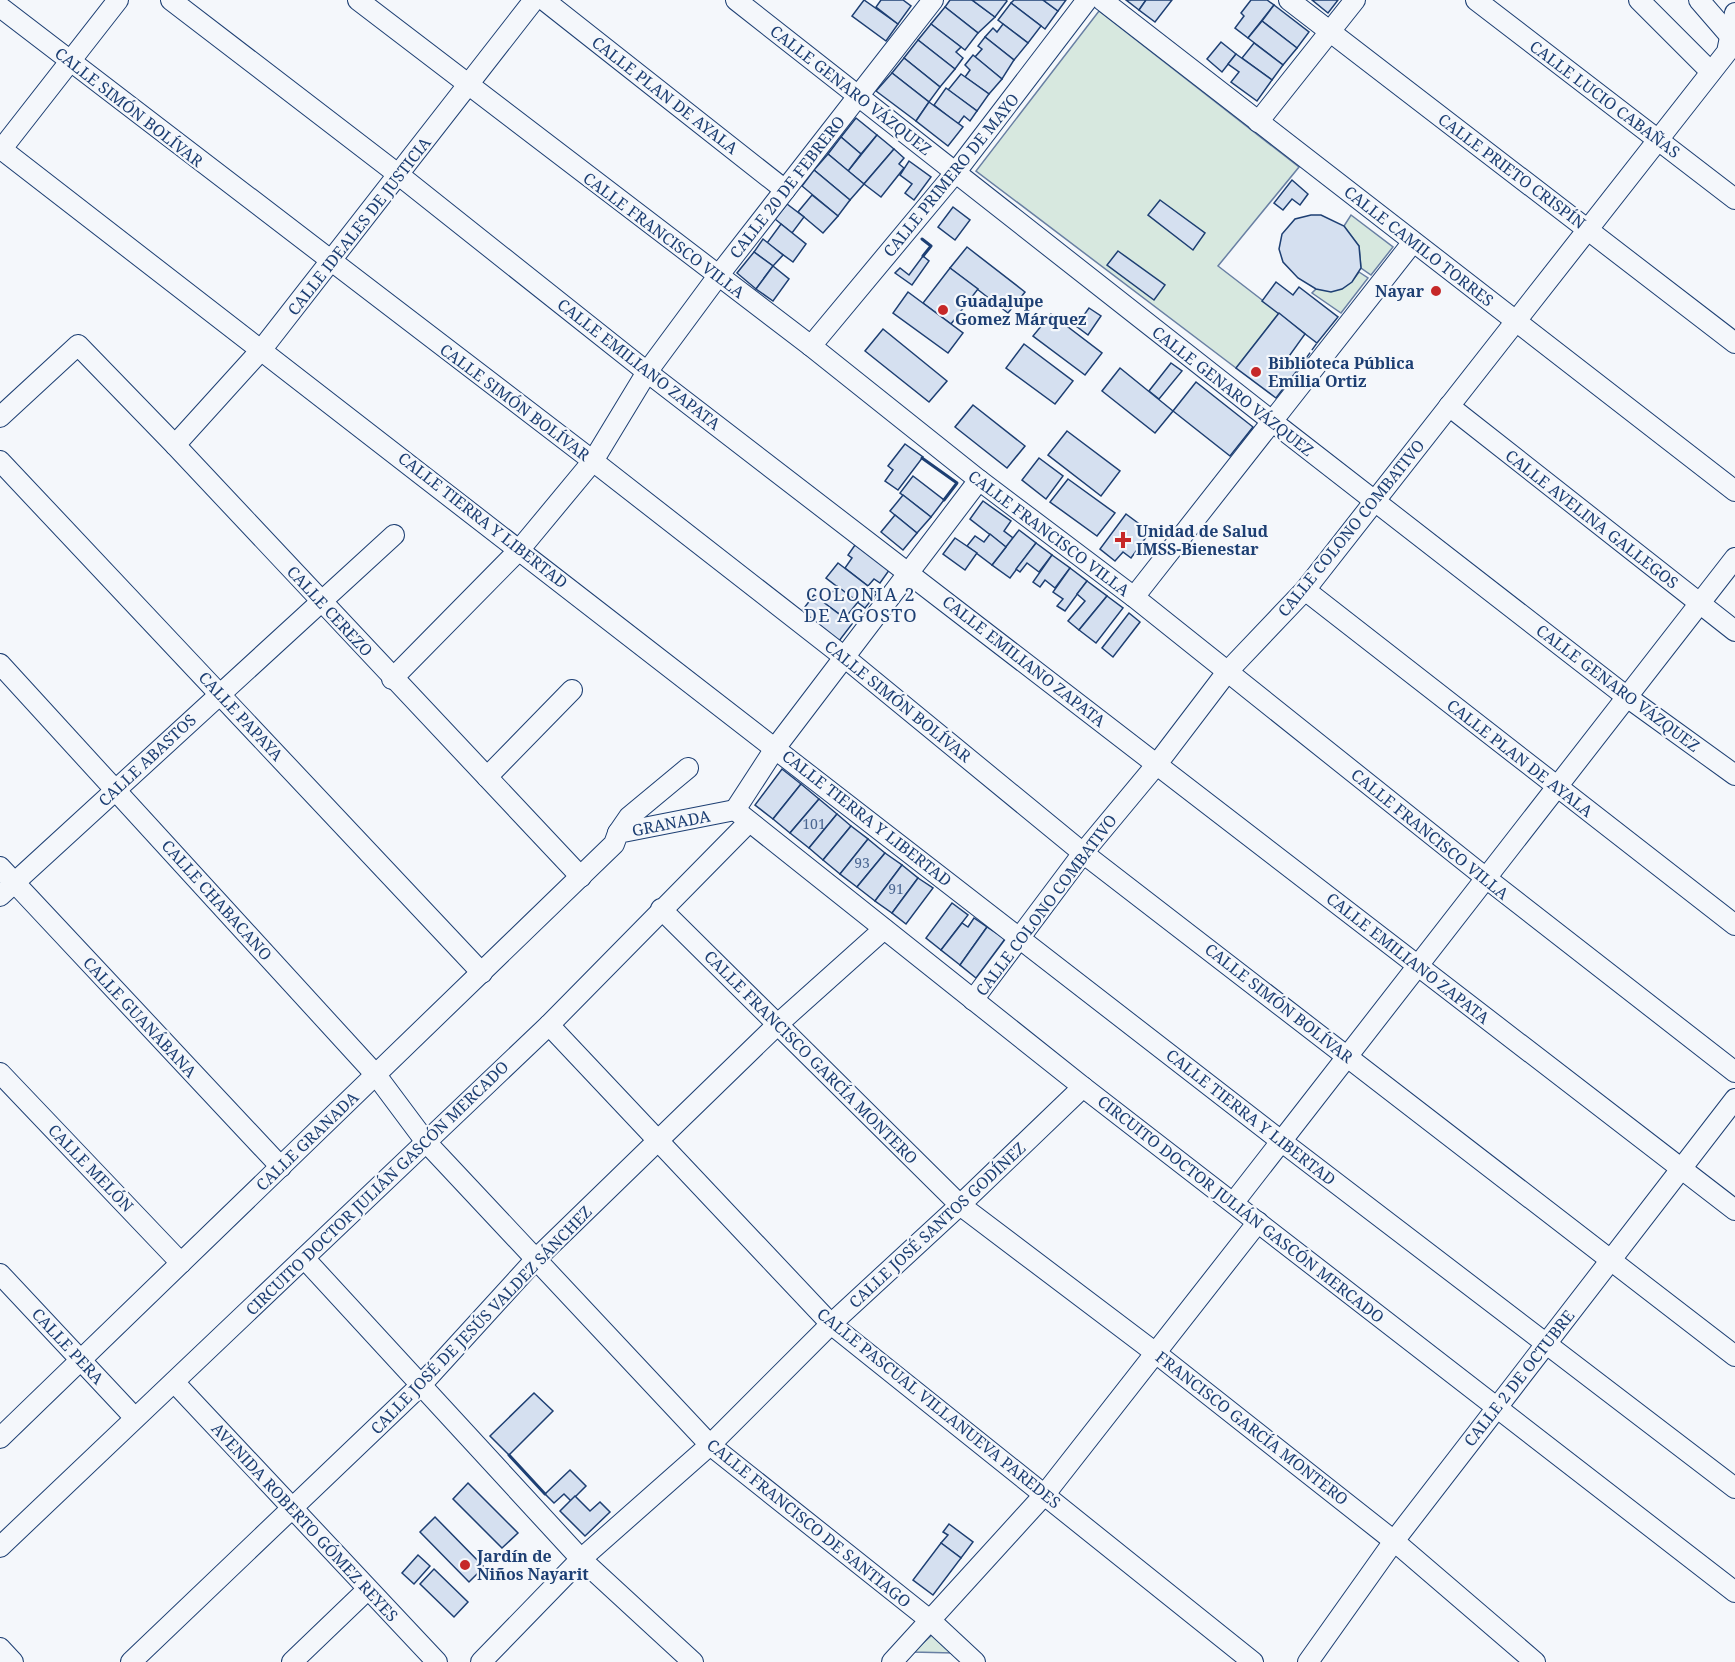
<svg xmlns="http://www.w3.org/2000/svg" width="1735" height="1662" viewBox="0 0 1735 1662" font-family="'Noto Serif',serif">
<rect width="100%" height="100%" fill="#f4f7fb"/>
<!-- green -->
<g fill="#d7e8df" stroke="#687fa3" stroke-width="1.5">
<path d="M1099,11L1299,167L1218,266L1279,313L1236,368L976,171Z"/>
<path d="M1351,215L1393,247L1371,275L1361,268L1359,246L1344,226Z"/>
<path d="M1359,272L1368,278L1341,313L1312,293L1316,289C1336,289 1347,290 1359,272Z"/>
<path d="M932,1635L953,1653L913,1652Z"/>
</g>
<!-- building -->
<g fill="#d5e0f0" stroke="#1d3f73" stroke-width="1.5">
<path d="M864,0L898,24L886,41L852,16Z"/>
<path d="M881,0H903L911,6L898,24L876,7Z"/>
<path d="M950,0H972L995,17L978,33L945,7Z"/>
<path d="M972,0H1006L1007,1L995,17Z"/>
<path d="M1014,0H1043L1058,11L1045,29L1011,3Z"/>
<path d="M1043,0H1066L1058,11Z"/>
<path d="M1126,0H1146L1139,10Z"/>
<path d="M1146,0H1172L1155,22L1139,10Z"/>
<path d="M1251,0H1267L1274,5L1248,38L1235,28L1244,16L1241,13Z"/>
<path d="M1312,0H1338L1328,13Z"/>
<path d="M1011,3L1041,26L1028,43L998,20Z"/>
<path d="M1274,5L1309,32L1297,48L1262,21Z"/>
<path d="M945,7L978,33L965,50L931,24Z"/>
<path d="M1262,21L1297,48L1283,65L1248,38Z"/>
<path d="M931,24L961,47L956,52L963,58L955,69L918,40Z"/>
<path d="M1003,24L1028,43L1014,60L985,37L993,28L997,32Z"/>
<path d="M985,37L1014,60L1002,79L975,57L982,49L978,46Z"/>
<path d="M918,40L955,69L940,87L904,58Z"/>
<path d="M1221,42L1236,54L1222,72L1207,59Z"/>
<path d="M1254,43L1283,65L1272,80L1242,58Z"/>
<path d="M1236,54L1272,80L1257,101L1231,82L1239,72L1228,64Z"/>
<path d="M973,55L1002,79L989,94L965,77L970,70L965,65Z"/>
<path d="M904,58L940,87L929,102L892,73Z"/>
<path d="M892,73L929,102L916,121L876,91Z"/>
<path d="M961,74L989,94L977,111L948,90Z"/>
<path d="M946,88L977,111L970,121L964,116L958,124L934,105Z"/>
<path d="M929,102L963,127L948,146L916,121Z"/>
<path d="M856,118L877,135L861,154L841,137Z"/>
<path d="M877,135L894,149L864,184L848,171Z"/>
<path d="M841,137L861,154L848,171L828,154Z"/>
<path d="M894,149L904,158L899,164L904,168L881,197L864,184Z"/>
<path d="M828,154L864,184L850,200L814,170Z"/>
<path d="M909,161L931,177L914,200L905,193L912,184L900,175Z"/>
<path d="M814,170L850,200L838,216L802,186Z"/>
<path d="M1292,180L1308,194L1300,205L1292,199L1283,210L1274,203Z"/>
<path d="M812,195L838,216L823,233L798,212Z"/>
<path d="M1160,200L1205,233L1193,250L1148,215Z"/>
<path d="M787,204L804,217L792,233L775,219Z"/>
<path d="M953,207L970,220L955,240L938,227Z"/>
<path d="M1311,215H1321L1344,226L1359,246L1361,268L1352,282L1342,289L1331,292L1316,289L1298,278L1283,262L1279,249L1282,234L1295,219Z"/>
<path d="M781,224L806,244L793,262L767,243Z"/>
<path d="M763,239L783,255L773,266L754,252Z"/>
<path d="M967,247L1025,292L1008,313L950,268Z"/>
<path d="M1118,251L1165,285L1154,300L1107,265Z"/>
<path d="M754,252L773,266L756,289L737,273Z"/>
<path d="M923,256L929,261L912,285L895,273L900,268L909,275Z"/>
<path d="M773,266L789,279L773,301L756,289Z"/>
<path d="M950,268L978,289L951,324L923,303Z"/>
<path d="M1276,282L1293,295L1299,287L1338,317L1317,343L1262,301Z"/>
<path d="M908,292L963,333L948,353L893,313Z"/>
<path d="M1089,308L1101,316L1088,335L1076,326Z"/>
<path d="M1279,313L1305,334L1287,359L1299,368L1276,398L1236,368Z"/>
<path d="M1051,314L1102,353L1085,375L1033,336Z"/>
<path d="M883,329L947,381L929,402L865,351Z"/>
<path d="M1024,344L1073,381L1055,404L1006,368Z"/>
<path d="M1171,363L1182,371L1159,399L1149,391Z"/>
<path d="M1120,368L1173,411L1155,433L1102,391Z"/>
<path d="M1196,382L1253,427L1230,456L1173,411Z"/>
<path d="M973,405L1025,446L1007,468L955,427Z"/>
<path d="M1067,431L1120,471L1101,496L1048,455Z"/>
<path d="M905,444L923,457L898,490L885,481L893,470L888,466Z"/>
<path d="M1039,458L1063,476L1046,499L1022,480Z"/>
<path d="M913,476L944,500L931,517L900,493Z"/>
<path d="M1068,479L1115,513L1097,536L1050,502Z"/>
<path d="M903,495L931,517L917,533L890,511Z"/>
<path d="M983,501L1011,521L1004,531L1013,538L1006,547L970,519Z"/>
<path d="M1126,514L1150,532L1131,558L1123,552L1115,561L1100,549Z"/>
<path d="M895,515L917,533L903,550L881,532Z"/>
<path d="M1019,530L1036,543L1010,578L992,565Z"/>
<path d="M990,534L1006,547L992,565L967,546L975,536L984,542Z"/>
<path d="M955,538L977,553L965,570L943,554Z"/>
<path d="M1036,543L1052,555L1039,572L1027,563L1020,572L1016,569Z"/>
<path d="M855,545L890,569L880,583L874,579L868,586L845,568L852,558L848,555Z"/>
<path d="M1052,555L1070,568L1055,588L1045,580L1040,587L1033,582Z"/>
<path d="M838,563L877,593L865,608L826,578Z"/>
<path d="M1070,568L1087,581L1065,611L1057,606L1063,599L1053,592Z"/>
<path d="M1087,581L1107,596L1079,630L1068,621L1085,601L1077,594Z"/>
<path d="M837,586L858,602L845,618L824,603Z"/>
<path d="M814,595L852,624L839,641L801,612Z"/>
<path d="M1107,596L1123,608L1096,643L1079,630Z"/>
<path d="M1129,613L1140,622L1113,657L1102,648Z"/>
<path d="M782,769L801,784L773,819L755,805Z"/>
<path d="M801,784L819,799L790,833L773,819Z"/>
<path d="M819,799L837,814L809,848L790,833Z"/>
<path d="M837,814L851,826L823,860L809,848Z"/>
<path d="M851,826L868,839L840,874L823,860Z"/>
<path d="M868,839L885,853L857,887L840,874Z"/>
<path d="M885,853L902,865L875,901L857,887Z"/>
<path d="M902,865L918,878L892,913L875,901Z"/>
<path d="M918,878L933,888L906,924L892,913Z"/>
<path d="M952,903L968,915L941,950L926,938Z"/>
<path d="M974,918L987,927L960,965L941,950L962,923L968,927Z"/>
<path d="M987,927L1005,939L976,978L960,965Z"/>
<path d="M534,1393L553,1411L509,1455L490,1436Z"/>
<path d="M570,1470L586,1486L571,1501L564,1494L554,1503L545,1494Z"/>
<path d="M468,1483L518,1533L502,1548L453,1499Z"/>
<path d="M575,1496L590,1511L600,1502L610,1512L585,1536L560,1511Z"/>
<path d="M435,1517L484,1567L469,1582L420,1532Z"/>
<path d="M949,1524L973,1542L961,1558L941,1543L948,1535L943,1532Z"/>
<path d="M941,1543L961,1558L933,1595L913,1580Z"/>
<path d="M418,1555L430,1566L414,1584L402,1573Z"/>
<path d="M434,1569L468,1602L454,1617L420,1584Z"/>
</g>
<g fill="none" stroke-linecap="round" stroke-linejoin="round">
<!-- minor casing -->
<g stroke="#1d3f73" stroke-width="22">
<g id="minor">
<path d="M171,0L399,175L647,372L1735,1210"/>
<path d="M358,0L811,346L979,480L1134,597L1486,878L1735,1072"/>
<path d="M544,0L785,190"/>
<path d="M736,0L1273,422L1627,697L1735,775"/>
<path d="M1102,0L1735,491"/>
<path d="M1289,0L1735,343"/>
<path d="M1476,0L1735,199"/>
<path d="M1639,0L1711,72"/>
<path d="M1699,0L1731,37"/>
<path d="M0,7L593,461L843,656L1083,853L1735,1356"/>
<path d="M1258,122L1355,0"/>
<path d="M0,148L1281,1141L1735,1488"/>
<path d="M0,151L118,0"/>
<path d="M811,346L955,173L1087,0"/>
<path d="M1449,406L1735,631"/>
<path d="M0,417L78,345L175,445L581,877"/>
<path d="M175,445L262,349L534,0"/>
<path d="M0,461L482,973"/>
<path d="M1305,590L1735,925"/>
<path d="M1134,597L1413,242"/>
<path d="M0,664L376,1075L426,1142L710,1445L931,1621L975,1662"/>
<path d="M392,679L520,549L593,461L647,372L718,276L933,0"/>
<path d="M487,777L572,690"/>
<path d="M735,810L1083,1087L1735,1592"/>
<path d="M735,810L776,747L979,480"/>
<path d="M618,833L629,817L688,768"/>
<path d="M0,867L281,1167"/>
<path d="M0,896L394,535"/>
<path d="M661,909L960,1205L1157,1354L1394,1541L1535,1662"/>
<path d="M973,1000L1083,853L1157,764L1227,672L1305,590L1727,52L1735,13"/>
<path d="M549,1025L831,1324L1253,1662"/>
<path d="M0,1073L181,1263"/>
<path d="M1234,1202L1735,558"/>
<path d="M304,1258L581,1559L693,1662"/>
<path d="M0,1274L135,1418"/>
<path d="M174,1382L437,1662"/>
<path d="M0,1438L614,844L618,833L735,810"/>
<path d="M0,1547L549,1025L748,823"/>
<path d="M0,1648L13,1662"/>
<path d="M131,1662L421,1385L536,1259L779,1023L884,929"/>
<path d="M292,1662L367,1590"/>
<path d="M481,1662L581,1559L710,1445L831,1324L960,1205L1083,1087"/>
<path d="M892,1662L1045,1494L1258,1222"/>
<path d="M1308,1662L1394,1541L1735,1099"/>
</g>
</g>
<!-- minor -->
<use href="#minor" stroke="#f4f7fb" stroke-width="20"/>
<!-- fence -->
<path stroke="#1d3f73" stroke-width="1.5" stroke-dasharray="8 3" stroke-linecap="butt" d="M1299,368L1317,343"/>
<!-- wall -->
<g stroke="#1d3f73" stroke-width="3">
<path d="M922,239L931,246L923,256"/>
<path d="M922,458L957,483L944,500"/>
<path d="M509,1455L545,1494"/>
</g>
</g>
<!-- markers -->
<g fill="#c62828" stroke="#f4f7fb" stroke-width="2">
<circle cx="1436" cy="291" r="6"/>
<circle cx="943" cy="310" r="6"/>
<circle cx="1256" cy="372" r="6"/>
<path d="M1120 531h6v6h6v6h-6v6h-6v-6h-6v-6h6z"/>
<circle cx="465" cy="1565" r="6"/>
</g>
<g text-anchor="middle" stroke-width="4.5" stroke-linejoin="round" paint-order="stroke">
<!-- number labels -->
<g font-size="14" fill="#4b6792">
<text x="814" y="829">101</text>
<text x="862" y="868">93</text>
<text x="896" y="894">91</text>
</g>
<!-- street labels -->
<g font-size="16" fill="#1d3f73" stroke="#f4f7fb">
<text transform="translate(851 90) rotate(38)" y="6">CALLE GENARO VÁZQUEZ</text>
<text transform="translate(665 95) rotate(38)" y="6">CALLE PLAN DE AYALA</text>
<text transform="translate(1605 99) rotate(37)" y="6">CALLE LUCIO CABAÑAS</text>
<text transform="translate(129 107) rotate(38)" y="6">CALLE SIMÓN BOLÍVAR</text>
<text transform="translate(1512 171) rotate(37)" y="6">CALLE PRIETO CRISPÍN</text>
<text transform="translate(951 175) rotate(-51)" y="6">CALLE PRIMERO DE MAYO</text>
<text transform="translate(787 187) rotate(-52)" y="6">CALLE 20 DE FEBRERO</text>
<text transform="translate(359 226) rotate(-52)" y="6">CALLE IDEALES DE JUSTICIA</text>
<text transform="translate(664 235) rotate(37)" y="6">CALLE FRANCISCO VILLA</text>
<text transform="translate(1419 246) rotate(38)" y="6">CALLE CAMILO TORRES</text>
<text transform="translate(639 364) rotate(38)" y="6">CALLE EMILIANO ZAPATA</text>
<text transform="translate(1233 391) rotate(38)" y="6">CALLE GENARO VÁZQUEZ</text>
<text transform="translate(515 402) rotate(37)" y="6">CALLE SIMÓN BOLÍVAR</text>
<text transform="translate(1592 519) rotate(38)" y="6">CALLE AVELINA GALLEGOS</text>
<text transform="translate(483 520) rotate(38)" y="6">CALLE TIERRA Y LIBERTAD</text>
<text transform="translate(1351 528) rotate(-51)" y="6">CALLE COLONO COMBATIVO</text>
<text transform="translate(1049 533) rotate(37)" y="6">CALLE FRANCISCO VILLA</text>
<text transform="translate(330 611) rotate(47)" y="6">CALLE CEREZO</text>
<text transform="translate(1024 661) rotate(38)" y="6">CALLE EMILIANO ZAPATA</text>
<text transform="translate(1618 688) rotate(37)" y="6">CALLE GENARO VÁZQUEZ</text>
<text transform="translate(898 701) rotate(39)" y="6">CALLE SIMÓN BOLÍVAR</text>
<text transform="translate(241 716) rotate(47)" y="6">CALLE PAPAYA</text>
<text transform="translate(1520 758) rotate(38)" y="6">CALLE PLAN DE AYALA</text>
<text transform="translate(147 760) rotate(-43)" y="6">CALLE ABASTOS</text>
<text transform="translate(867 818) rotate(38)" y="6">CALLE TIERRA Y LIBERTAD</text>
<text transform="translate(671 823) rotate(-11)" y="6">GRANADA</text>
<text transform="translate(1430 834) rotate(39)" y="6">CALLE FRANCISCO VILLA</text>
<text transform="translate(217 900) rotate(48)" y="6">CALLE CHABACANO</text>
<text transform="translate(1046 905) rotate(-53)" y="6">CALLE COLONO COMBATIVO</text>
<text transform="translate(1408 958) rotate(38)" y="6">CALLE EMILIANO ZAPATA</text>
<text transform="translate(1279 1003) rotate(38)" y="6">CALLE SIMÓN BOLÍVAR</text>
<text transform="translate(140 1017) rotate(47)" y="6">CALLE GUANÁBANA</text>
<text transform="translate(811 1057) rotate(45)" y="6">CALLE FRANCISCO GARCÍA MONTERO</text>
<text transform="translate(1251 1117) rotate(38)" y="6">CALLE TIERRA Y LIBERTAD</text>
<text transform="translate(307 1141) rotate(-44)" y="6">CALLE GRANADA</text>
<text transform="translate(91 1168) rotate(46)" y="6">CALLE MELÓN</text>
<text transform="translate(377 1188) rotate(-44)" y="6">CIRCUITO DOCTOR JULIÁN GASCÓN MERCADO</text>
<text transform="translate(1241 1209) rotate(38)" y="6">CIRCUITO DOCTOR JULIÁN GASCÓN MERCADO</text>
<text transform="translate(937 1225) rotate(-43)" y="6">CALLE JOSÉ SANTOS GODÍNEZ</text>
<text transform="translate(481 1320) rotate(-46)" y="6">CALLE JOSÉ DE JESÚS VALDEZ SÁNCHEZ</text>
<text transform="translate(68 1346) rotate(47)" y="6">CALLE PERA</text>
<text transform="translate(1519 1378) rotate(-52)" y="6">CALLE 2 DE OCTUBRE</text>
<text transform="translate(939 1408) rotate(39)" y="6">CALLE PASCUAL VILLANUEVA PAREDES</text>
<text transform="translate(1252 1428) rotate(38)" y="6">FRANCISCO GARCÍA MONTERO</text>
<text transform="translate(305 1522) rotate(47)" y="6">AVENIDA ROBERTO GÓMEZ REYES</text>
<text transform="translate(809 1523) rotate(39)" y="6">CALLE FRANCISCO DE SANTIAGO</text>
</g>
<!-- poi labels -->
<g font-size="16" font-weight="bold" fill="#1d3f73" stroke="#f4f7fb" text-anchor="start">
<text x="1424" y="297" text-anchor="end">Nayar</text>
<text x="955" y="307">Guadalupe<tspan x="955" dy="18">Gomez Márquez</tspan></text>
<text x="1268" y="369">Biblioteca Pública<tspan x="1268" dy="18">Emilia Ortiz</tspan></text>
<text x="1136" y="537">Unidad de Salud<tspan x="1136" dy="18">IMSS-Bienestar</tspan></text>
<text x="477" y="1562">Jardín de<tspan x="477" dy="18">Niños Nayarit</tspan></text>
</g>
<!-- neighbourhood labels -->
<g font-size="18" letter-spacing="1.5" fill="#1d3f73" stroke="#f4f7fb">
<text x="861" y="601">COLONIA 2<tspan x="861" dy="21">DE AGOSTO</tspan></text>
</g>
</g>
</svg>
